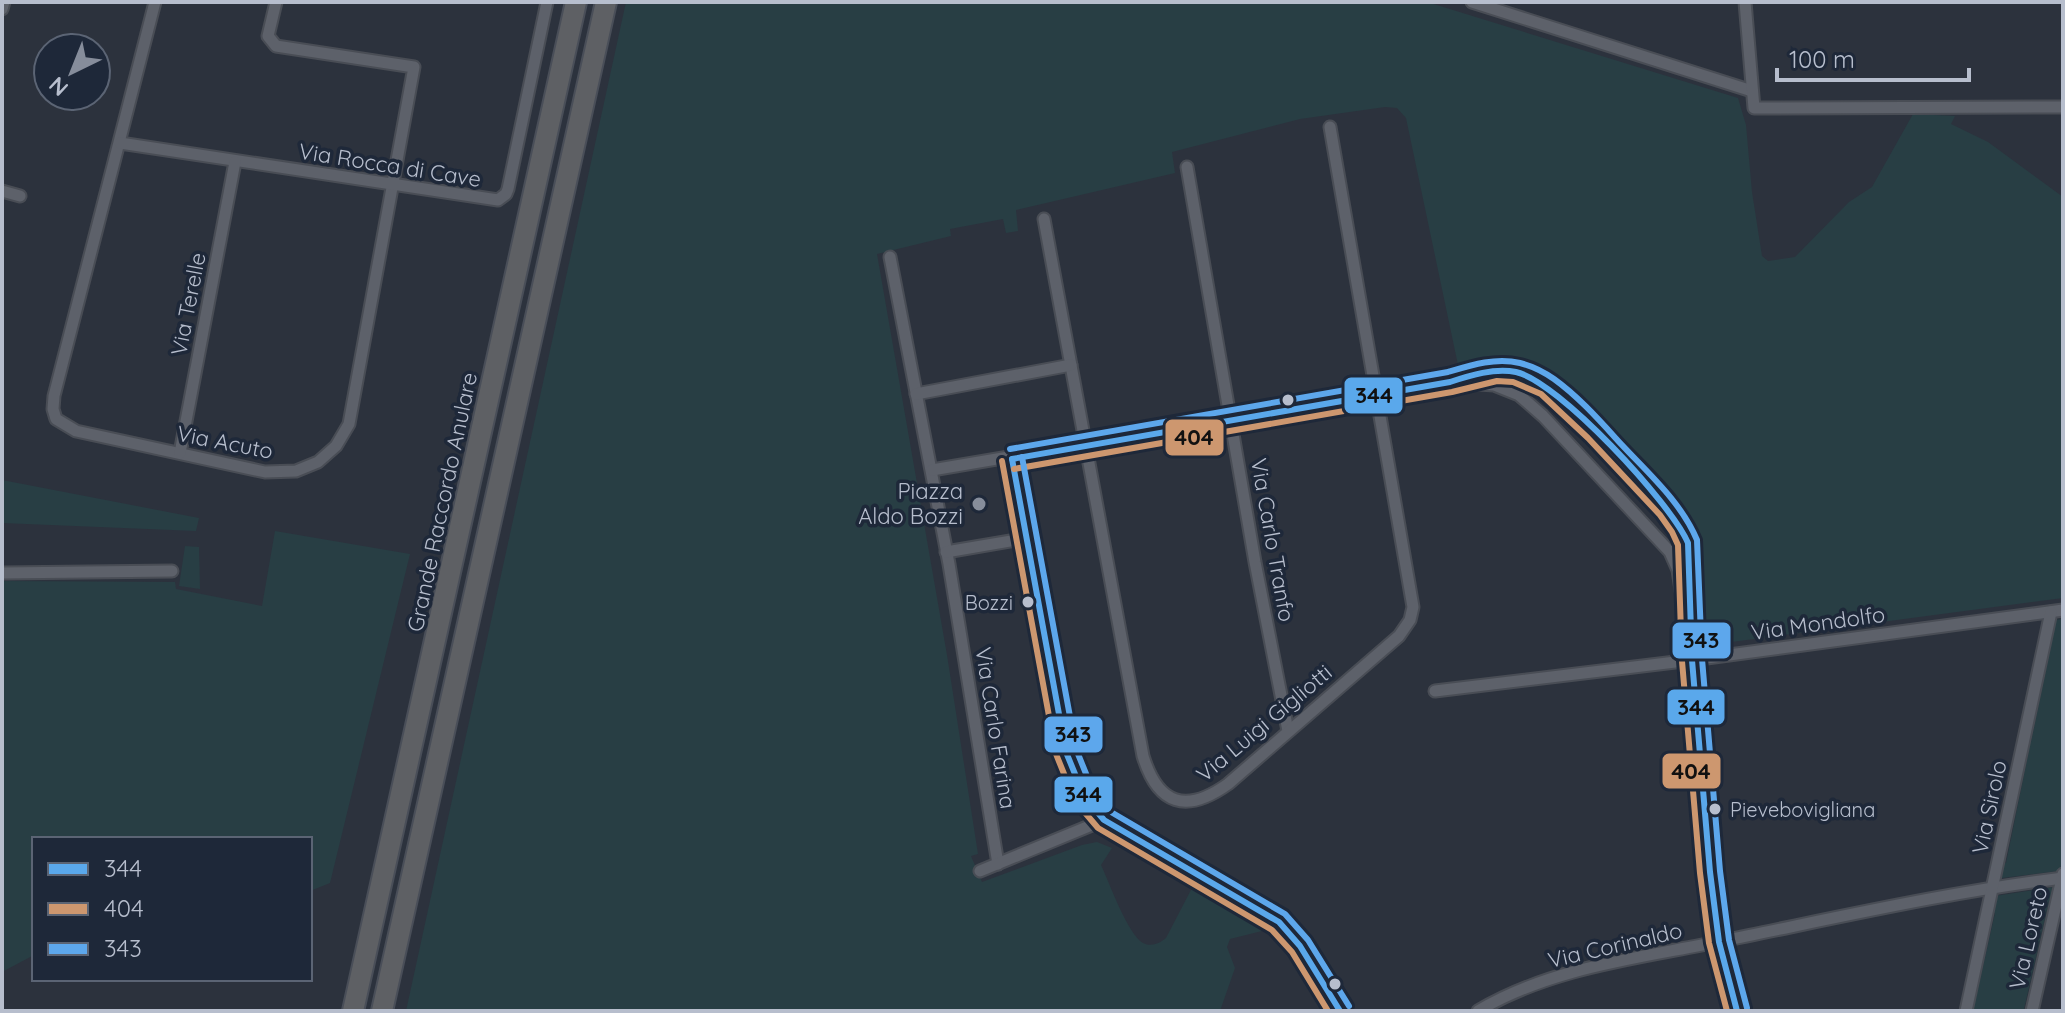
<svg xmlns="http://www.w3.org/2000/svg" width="2065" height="1013" viewBox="0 0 2065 1013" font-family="Quicksand,sans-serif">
<rect width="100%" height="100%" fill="#2c323d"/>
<!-- green -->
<g fill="#283e44">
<path d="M626,2H1427L1738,98L1746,125L1752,192L1762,256L1768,261L1795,257L1849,202L1872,187L1913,114L1955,116L1951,124L1988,142L2063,197V598L1709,645L1706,643L1700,553L1689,518L1568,390L1541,368L1515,359L1458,365L1406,118L1397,108L1385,107L1300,119L1172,152L1175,173L1016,210L1018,231L1006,233L1003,219L950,229L951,236L877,254L947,655L978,854L971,856L982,882L1082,845L1097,842L1112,848L1101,865C1109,882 1128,935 1143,943C1151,947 1159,944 1166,938L1192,888L1266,930L1230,939L1227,947L1235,968L1220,1011H406Z"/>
<path d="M2,480L199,518L196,531L2,523Z"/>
<path d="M275,531L410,554L330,883L310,891V839H34V955L2,972V705L4,703L2,700V581L175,582L176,589L262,606Z"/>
<path d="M185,546L199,547L200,589L179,586Z"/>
<path d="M2063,619V842L2061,853L2063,860L2059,871L2002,878V863H2006L2029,750L2026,749L2027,742H2031L2052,641L2048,640L2055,620Z"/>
<path d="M2054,887L2053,902L2049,901L2024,1009L2028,1011H1970L1973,998H1976L1995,913L1991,912L1995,896Z"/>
</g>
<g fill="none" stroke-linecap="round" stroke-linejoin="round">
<!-- street casing -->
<g stroke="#494d55" stroke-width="15">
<g id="street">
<path d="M155,2L54,396L53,409L56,419L76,431L265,472L296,471L318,462L336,446L349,424L414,67L276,46L268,36L276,2"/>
<path d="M1472,2L1752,91"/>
<path d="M1745,2L1754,108L2063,107"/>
<path d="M2,9L4,2"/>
<path d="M120,143L498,200L506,194L508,189L547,2"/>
<path d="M1187,167L1255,562L1288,731"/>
<path d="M2,191L20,196"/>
<path d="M1044,219L1143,756C1158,805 1186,814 1228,784L1399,636L1410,620L1413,607L1330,127"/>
<path d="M890,257L949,564L998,864"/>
<path d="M1450,382L1494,385L1519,395L1543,416L1670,552L1678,570L1685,616"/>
<path d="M916,394L1071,365"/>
<path d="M180,453L235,162"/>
<path d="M1012,459L1066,752L1084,796L1104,820L1245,900L1279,922L1300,946L1340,1011"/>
<path d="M932,470L1450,382C1523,354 1546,381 1595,431C1619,457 1644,483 1668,509L1681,527L1688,543L1692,660L1710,872L1719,942L1737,1011"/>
<path d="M946,552L1028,538"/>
<path d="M2,573L172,571"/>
<path d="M1435,691L1692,660L2063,610"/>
<path d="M980,871L1104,820"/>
<path d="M1478,1011C1552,967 1640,958 1722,941C1836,918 1948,892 2063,878"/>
<path d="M1966,1011L2051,612"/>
<path d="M2032,1011L2063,874"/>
</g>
</g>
<!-- highway casing -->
<g stroke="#494e58" stroke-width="24">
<g id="highway">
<path d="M353,1011L576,2"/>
<path d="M382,1011L606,2"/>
</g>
</g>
<!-- street -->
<use href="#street" stroke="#5d616a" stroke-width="11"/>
<!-- highway -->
<use href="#highway" stroke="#5e6064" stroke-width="20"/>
<!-- bus-1 casing -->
<g stroke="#1e2839" stroke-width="12">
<g id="bus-1">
<path d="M1012,459L1450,382C1471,375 1494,368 1516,372C1558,381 1671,503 1688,543L1692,660L1710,872L1719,942L1737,1011"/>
<path d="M1012,459L1066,752L1084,796L1104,820L1279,922L1300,946L1340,1011"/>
</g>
</g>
<!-- bus-2 casing -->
<g stroke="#1e2839" stroke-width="12">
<g id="bus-2">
<path d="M1002,461L1056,754L1075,801L1098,828L1272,930L1292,952L1328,1011"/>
<path d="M1014,469L1452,392L1497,381L1513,382L1541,394L1588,438L1660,515L1672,532L1678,545L1682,661L1700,873L1709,943L1727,1011"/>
</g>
</g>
<!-- bus-3 casing -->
<g stroke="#1e2839" stroke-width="12">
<g id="bus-3">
<path d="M1010,449L1448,372C1471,365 1496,357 1520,363C1532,366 1544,372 1554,379C1579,397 1600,421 1621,444C1649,474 1681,502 1697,540L1702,659L1720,871L1729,940L1747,1008"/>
<path d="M1022,457L1076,749L1093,791L1111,812L1285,914L1308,940L1349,1006"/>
</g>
</g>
<!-- bus-1 -->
<use href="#bus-1" stroke="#5aa8eb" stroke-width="6"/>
<!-- bus-2 -->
<use href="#bus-2" stroke="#cd976f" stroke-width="6"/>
<!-- bus-3 -->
<use href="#bus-3" stroke="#5da7ec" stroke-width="6"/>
</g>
<!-- markers -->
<g fill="#b7becd" stroke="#1e2839" stroke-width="3">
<circle cx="1288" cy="400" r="7"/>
<circle cx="1028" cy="602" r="7"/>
<circle cx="1715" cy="809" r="7"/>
<circle cx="1335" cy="984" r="7"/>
</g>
<circle fill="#868d9b" stroke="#1e2839" stroke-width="3" cx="979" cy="504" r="8"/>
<g text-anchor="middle" stroke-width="7" stroke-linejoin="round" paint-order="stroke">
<!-- bus labels -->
<g font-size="20" fill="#b7becd" stroke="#1e2839" text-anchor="end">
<text x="1013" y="610">Bozzi</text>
<text x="1730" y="817" text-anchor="start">Pievebovigliana</text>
</g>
<!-- street labels -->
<g font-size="22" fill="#b7becd" stroke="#1e2839">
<text transform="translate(390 165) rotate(9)" y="8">Via Rocca di Cave</text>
<text transform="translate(188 304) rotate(-79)" y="8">Via Terelle</text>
<text transform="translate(225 442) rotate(11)" y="8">Via Acuto</text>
<text transform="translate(442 502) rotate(-78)" y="8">Grande Raccordo Anulare</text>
<text transform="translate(1273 540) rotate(80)" y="8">Via Carlo Tranfo</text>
<text transform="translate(1818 623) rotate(-8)" y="8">Via Mondolfo</text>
<text transform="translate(1264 723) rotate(-40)" y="8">Via Luigi Gigliotti</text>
<text transform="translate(996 728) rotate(81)" y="8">Via Carlo Farina</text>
<text transform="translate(1989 807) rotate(-78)" y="8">Via Sirolo</text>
<text transform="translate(2028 938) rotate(-77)" y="8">Via Loreto</text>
<text transform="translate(1615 945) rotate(-13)" y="8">Via Corinaldo</text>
</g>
<!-- poi labels -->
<g font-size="22" fill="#b7becd" stroke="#1e2839" text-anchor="end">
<text x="963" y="499">Piazza<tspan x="963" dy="25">Aldo Bozzi</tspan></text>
</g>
</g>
<g stroke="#1e2839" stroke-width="3">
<rect x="1343" y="376" width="61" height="39" rx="8" fill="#5aa8eb"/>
<rect x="1164" y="418" width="61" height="39" rx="8" fill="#cd976f"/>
<rect x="1671" y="621" width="61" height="39" rx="8" fill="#5da7ec"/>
<rect x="1666" y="688" width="60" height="38" rx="8" fill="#5aa8eb"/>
<rect x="1043" y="715" width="61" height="39" rx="8" fill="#5da7ec"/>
<rect x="1661" y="752" width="61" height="38" rx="8" fill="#cd976f"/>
<rect x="1053" y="775" width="61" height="39" rx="8" fill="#5aa8eb"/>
</g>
<g font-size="22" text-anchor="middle" font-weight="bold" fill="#111">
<text x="1374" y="403">344</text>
<text x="1194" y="445">404</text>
<text x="1701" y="648">343</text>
<text x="1696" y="715">344</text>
<text x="1073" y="742">343</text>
<text x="1691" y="779">404</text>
<text x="1083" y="802">344</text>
</g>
<!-- border -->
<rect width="2065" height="1013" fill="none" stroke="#b7becd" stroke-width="8"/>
<!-- legend -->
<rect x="32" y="837" width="280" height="144" fill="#1e2839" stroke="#5b6474" stroke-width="2"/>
<rect x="48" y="863" width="40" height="12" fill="#5aa8eb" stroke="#5b6474" stroke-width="2"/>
<text x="104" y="877" font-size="24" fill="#b7becd">344</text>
<rect x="48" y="903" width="40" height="12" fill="#cd976f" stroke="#5b6474" stroke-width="2"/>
<text x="104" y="917" font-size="24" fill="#b7becd">404</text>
<rect x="48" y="943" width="40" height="12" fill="#5da7ec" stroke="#5b6474" stroke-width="2"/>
<text x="104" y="957" font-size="24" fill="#b7becd">343</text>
<!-- north arrow -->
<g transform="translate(72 72) rotate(223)"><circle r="38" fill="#1e2839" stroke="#5b6474" stroke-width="2"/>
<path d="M0-6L14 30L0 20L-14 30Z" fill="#868d9b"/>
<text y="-12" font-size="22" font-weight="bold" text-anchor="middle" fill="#b7becd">N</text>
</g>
<!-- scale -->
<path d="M1777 68v12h192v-12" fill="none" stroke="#b7becd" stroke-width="4"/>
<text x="1789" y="68" font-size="24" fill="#b7becd" stroke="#1e2839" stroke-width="6" paint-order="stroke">100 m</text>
</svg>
